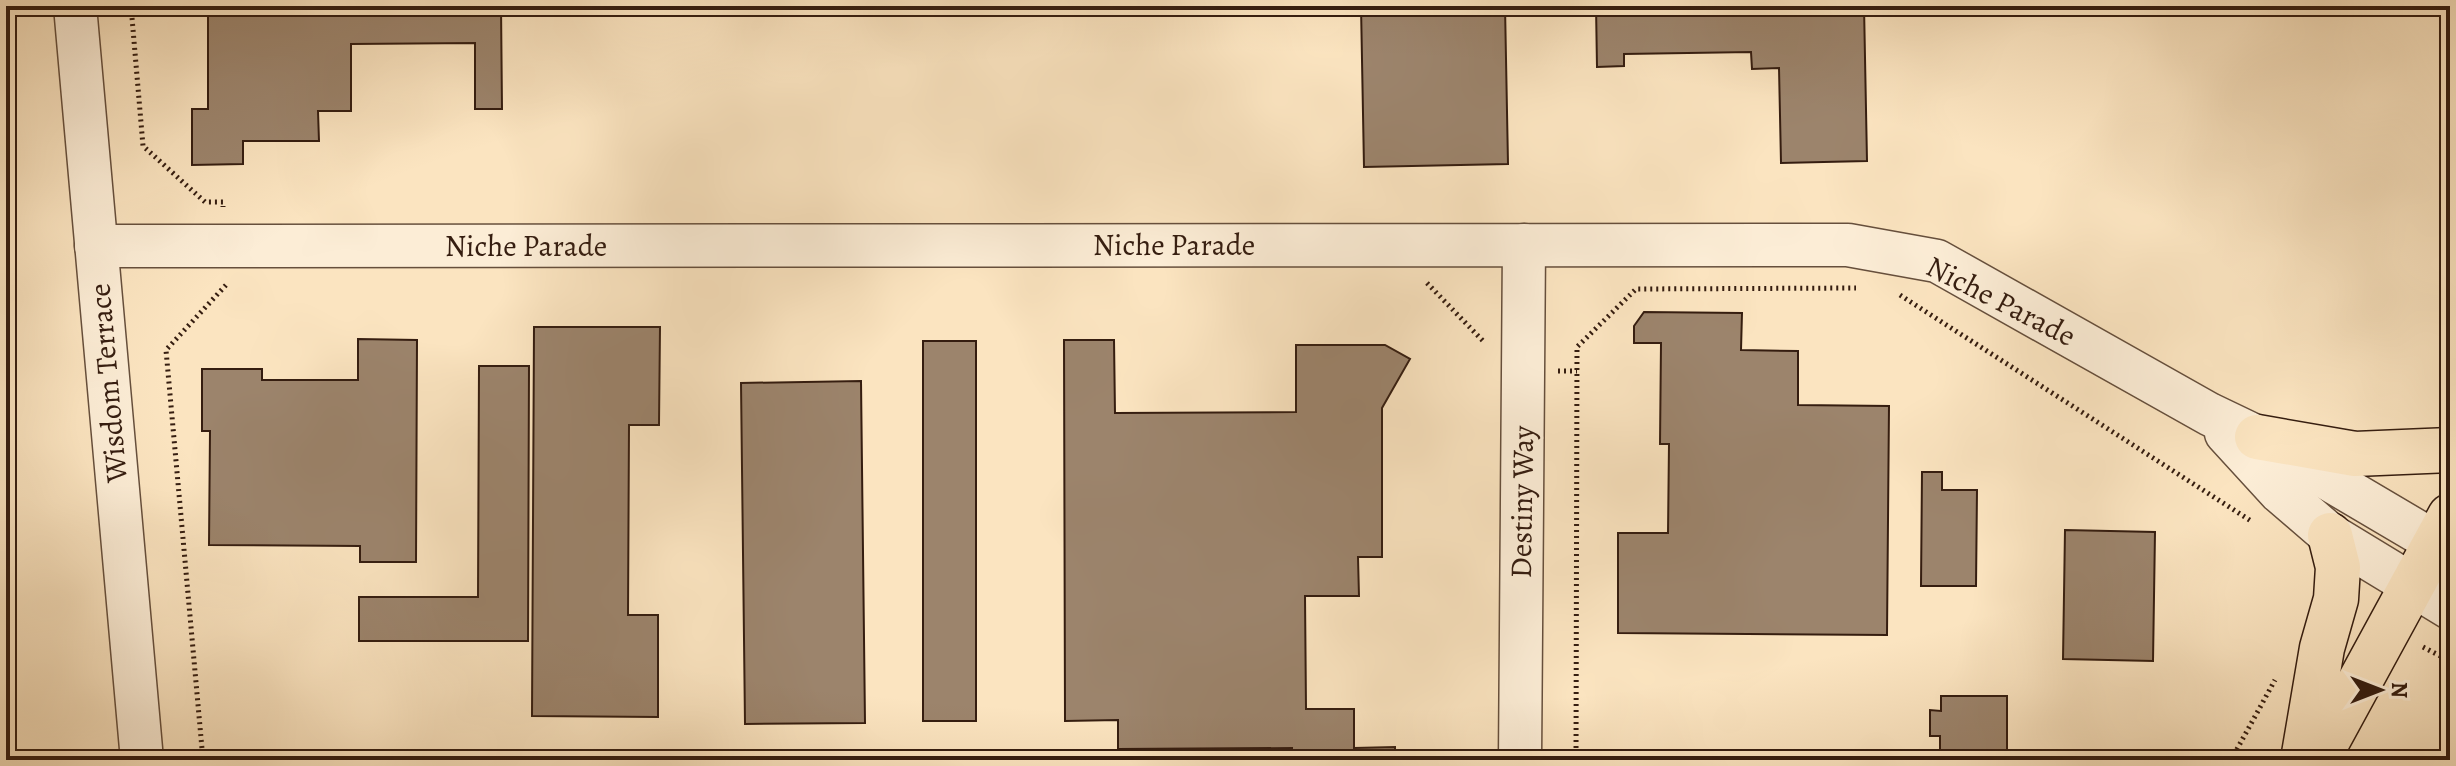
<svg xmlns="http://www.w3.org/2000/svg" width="2456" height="766" viewBox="0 0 2456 766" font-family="Alegreya,serif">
<rect width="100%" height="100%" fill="#fbe4c0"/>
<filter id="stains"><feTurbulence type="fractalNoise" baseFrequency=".0025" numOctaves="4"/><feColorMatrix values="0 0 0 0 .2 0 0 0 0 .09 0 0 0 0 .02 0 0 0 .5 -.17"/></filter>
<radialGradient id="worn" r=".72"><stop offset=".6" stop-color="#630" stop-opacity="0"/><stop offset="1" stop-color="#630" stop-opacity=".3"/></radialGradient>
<!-- building -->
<g fill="#9c846c" stroke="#351d10" stroke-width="2">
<path d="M208,6H501L502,109H475V43L351,44V111H318L319,141H243V164L192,165V109H208Z"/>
<path d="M1361,6H1505L1508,164L1364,167Z"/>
<path d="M1596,6H1864L1867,161L1781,163L1779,68L1752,69L1751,52L1624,54V66L1597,67Z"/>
<path d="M1644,312L1742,313L1741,350L1798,351V405L1889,406L1887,635L1618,633V533H1668L1669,444H1660L1661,343H1634V326Z"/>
<path d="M534,327H660L659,425H629L628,615H658V717L532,716Z"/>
<path d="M358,339L417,340L416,562H360V546L209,545L210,431H202V369H262V380H358Z"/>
<path d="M1064,340H1114L1115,413L1296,412V345H1385L1410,359L1382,408V557H1358L1359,596H1305L1306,709H1354V748L1395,747V760H1292V748L1118,749V720L1065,721Z"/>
<rect x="923" y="341" width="53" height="380"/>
<path d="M479,366H529L528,641H359V597H478Z"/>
<path d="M861,381L865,723L745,724L741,383Z"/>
<path d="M1922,472H1942V490H1977L1976,586H1921Z"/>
<path d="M2065,530L2155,532L2153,661L2063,659Z"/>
<path d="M1941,696H2007V760H1940V736H1930V710L1941,711Z"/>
<path d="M1630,759L1888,760H1630Z"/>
</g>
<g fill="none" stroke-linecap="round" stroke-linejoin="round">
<!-- street casing -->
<g stroke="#664f3c" stroke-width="45">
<g id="street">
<path d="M75,6L142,760"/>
<path d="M96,246L1848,245L1937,261L2209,414L2257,437L2450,551"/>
<path d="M2226,433L2280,492L2330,535L2450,608"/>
<path d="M1520,760L1524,245"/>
</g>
</g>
<!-- primary casing -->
<g stroke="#351d10" stroke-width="47">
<g id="primary">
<path d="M2257,437L2355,454L2450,450"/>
<path d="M2303,760L2322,648L2336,599L2338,567L2330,535"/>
<path d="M2317,760L2450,516"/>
</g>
</g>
<!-- path -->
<g stroke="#351d10" stroke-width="5" stroke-dasharray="2 4" stroke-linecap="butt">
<path d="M131,6L143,146L205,202H223V207"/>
<path d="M1427,283L1484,342"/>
<path d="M1900,295L2251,521"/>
<path d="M1558,371H1577"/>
<path d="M2423,647L2450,661"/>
<path d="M203,760L166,350L226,285"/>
<path d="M1576,760L1577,347L1636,289L1856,288"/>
<path d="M2231,760L2275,680"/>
</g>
<!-- street -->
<use href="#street" stroke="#fcedd6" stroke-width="42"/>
<!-- primary -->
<use href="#primary" stroke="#fbe4c0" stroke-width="44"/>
</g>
<g text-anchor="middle" stroke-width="6" stroke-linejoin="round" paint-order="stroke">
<!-- street labels -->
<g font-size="30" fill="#351d10" stroke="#fcedd6">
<text x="1174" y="255">Niche Parade</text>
<text x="526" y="256">Niche Parade</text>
<text transform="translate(2001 301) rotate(27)" y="10">Niche Parade</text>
<text transform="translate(108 383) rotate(-95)" y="10">Wisdom Terrace</text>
<text transform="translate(1522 502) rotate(-89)" y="10">Destiny Way</text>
</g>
</g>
<!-- margin -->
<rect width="2456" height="766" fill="none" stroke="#fbe4c0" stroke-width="32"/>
<rect x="8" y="8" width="2440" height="750" fill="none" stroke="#351d10" stroke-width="4"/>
<rect x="16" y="16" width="2424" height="734" fill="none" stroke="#351d10" stroke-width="2"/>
<!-- north arrow -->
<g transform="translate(2380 690) rotate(90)" stroke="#fcedd6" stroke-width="6" paint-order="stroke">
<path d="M0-6L14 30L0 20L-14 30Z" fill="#351d10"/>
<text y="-12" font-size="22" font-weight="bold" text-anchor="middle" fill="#351d10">N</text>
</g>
<rect width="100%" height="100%" filter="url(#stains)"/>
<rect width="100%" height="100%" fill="url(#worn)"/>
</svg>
